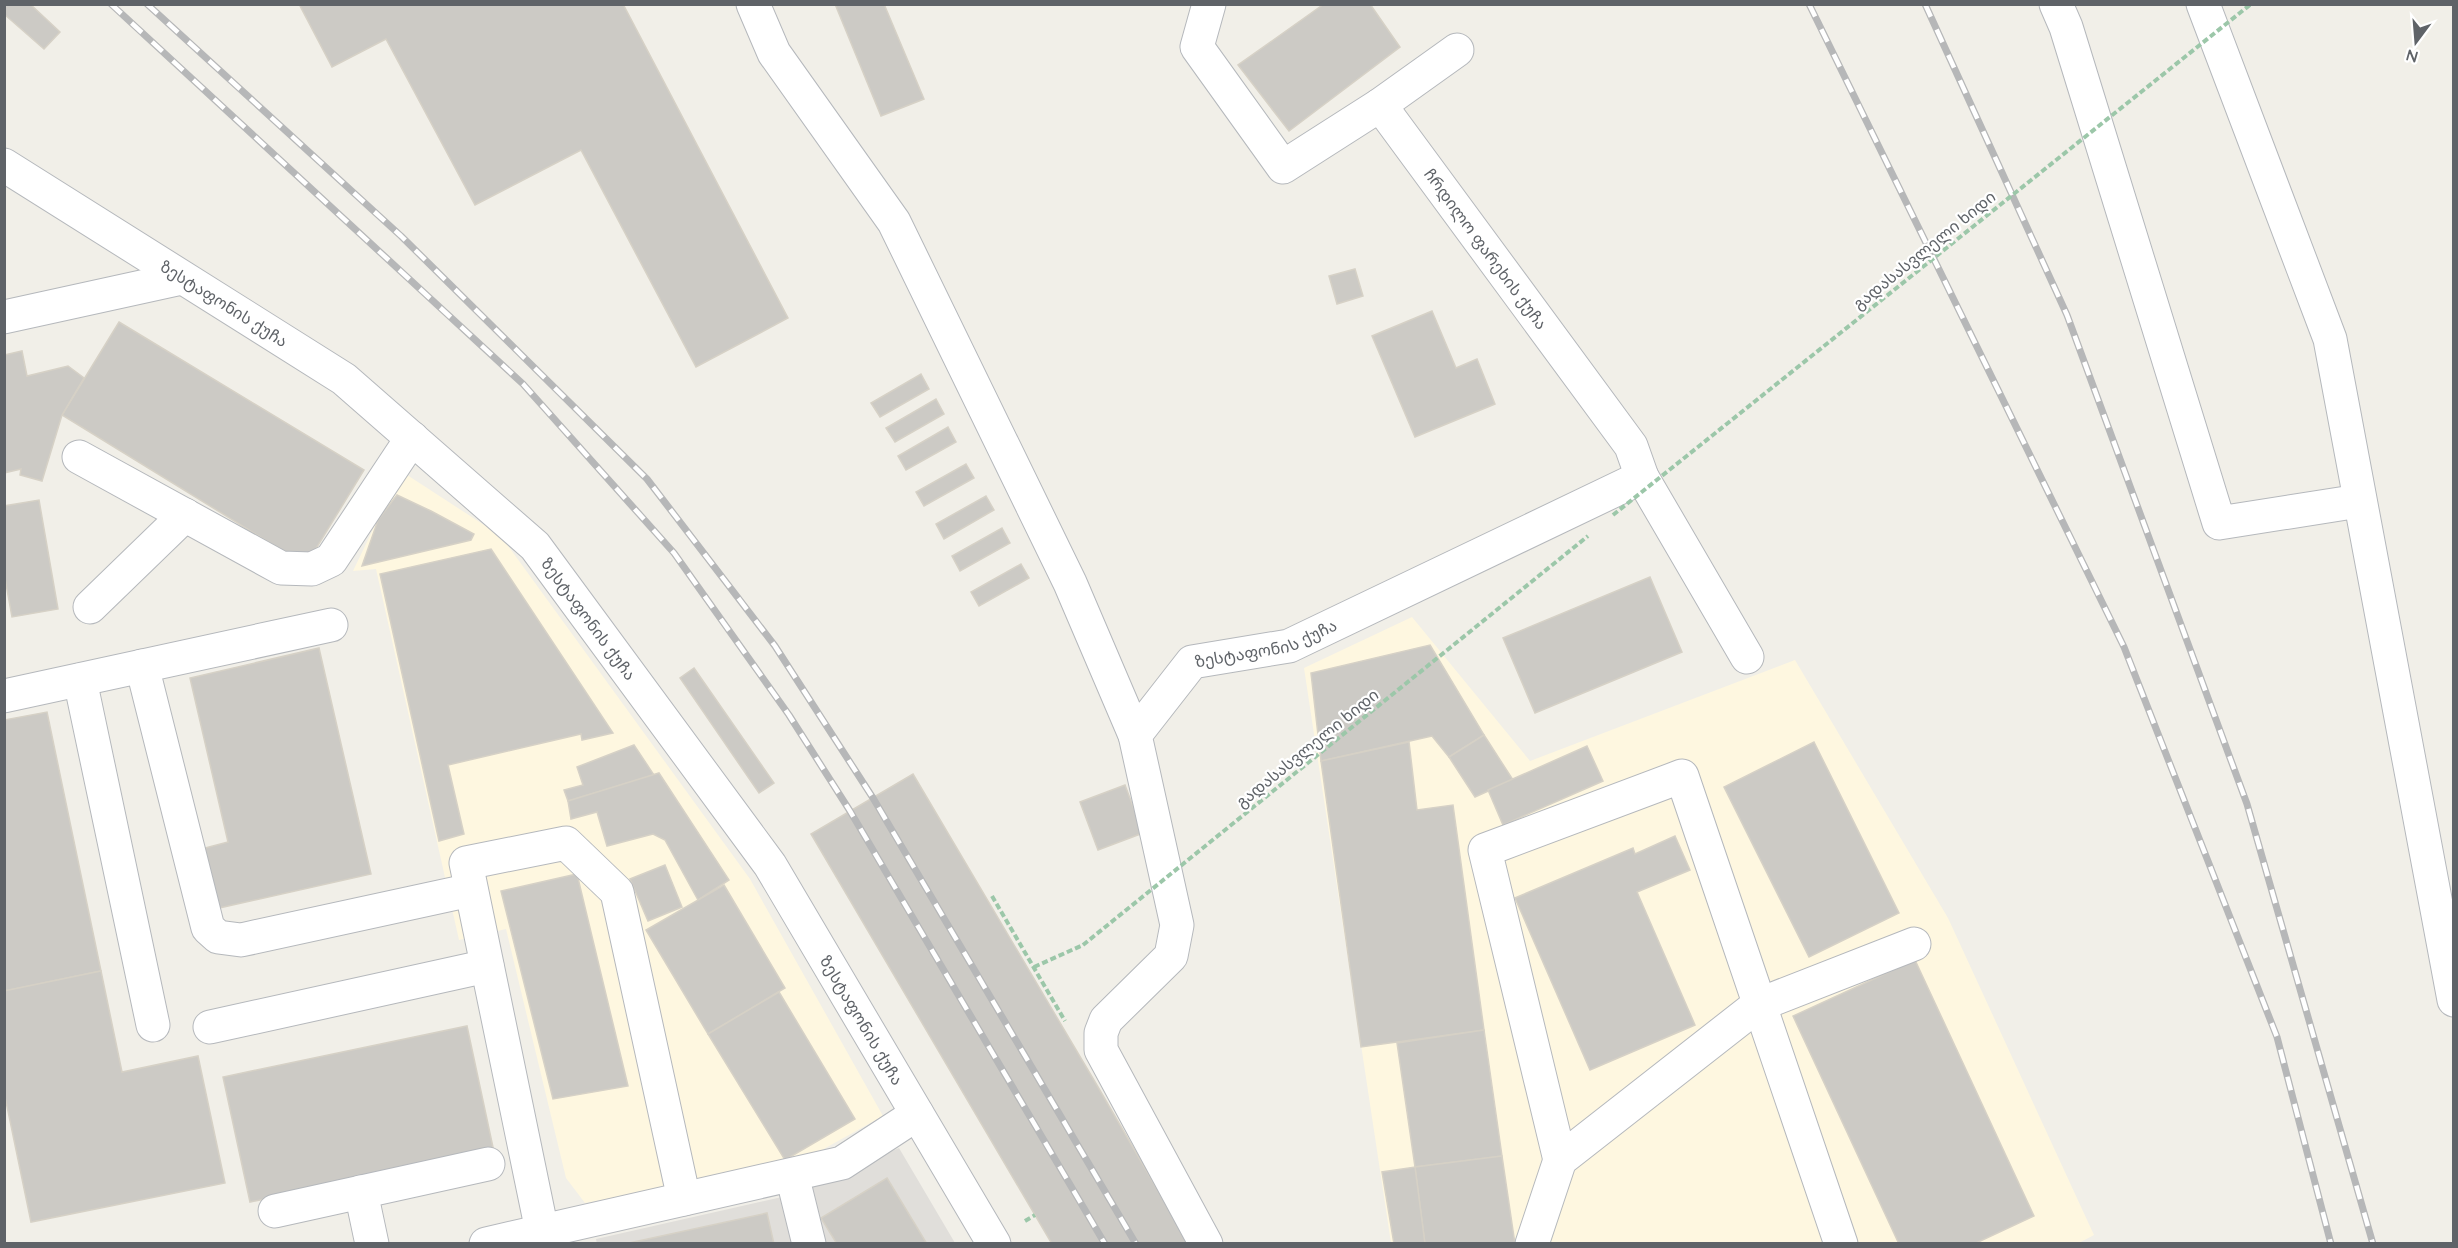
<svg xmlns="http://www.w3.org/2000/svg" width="2458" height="1248" viewBox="0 0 2458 1248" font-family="Quicksand,'Noto Sans Georgian',sans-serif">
<rect width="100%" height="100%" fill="#f1efe8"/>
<!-- commercial -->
<g fill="#fef7e0">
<path d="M401,471L501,536L750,879L883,1116L795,1165L585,1203L566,1178L506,929L459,940L376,569L353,571Z"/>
<path d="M1412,617L1530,761L1795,660L1948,918L2094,1235L2077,1244L1391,1243L1304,668Z"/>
</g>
<!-- industrial -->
<path fill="#e0deda" d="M899,1148L955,1243L597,1244L596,1239L782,1197Z"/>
<!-- building -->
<g fill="#cccac5" stroke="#d6d1c6" stroke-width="1.5">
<path d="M4,4H30L60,32L44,49L4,14Z"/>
<path d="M299,4H623L788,318L696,367L581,150L475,205L386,39L332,67Z"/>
<path d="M835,4H884L924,99L881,116Z"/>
<path d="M1324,4H1370L1400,47L1289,131L1238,65Z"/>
<path d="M1355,269L1363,296L1337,304L1329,276Z"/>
<path d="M1432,311L1456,368L1477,359L1495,404L1415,437L1372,336Z"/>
<path d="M119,322L364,470L306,565L62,415Z"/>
<path d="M22,351L27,376L68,366L84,378L62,415L42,481L20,475L21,469L4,473V355Z"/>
<path d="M921,374L929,389L880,417L871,403Z"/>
<path d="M936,399L944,414L895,442L886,428Z"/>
<path d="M948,427L956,442L906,470L898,456Z"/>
<path d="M966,464L974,478L924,506L916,492Z"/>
<path d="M397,495L431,511L474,534L471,540L362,566L378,520Z"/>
<path d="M986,496L994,510L944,539L936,524Z"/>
<path d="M39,500L58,609L12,617L4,573V506Z"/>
<path d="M1002,528L1010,543L960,571L952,556Z"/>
<path d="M491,549L613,733L582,740L581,734L448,765L464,834L439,841L380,574Z"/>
<path d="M1021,564L1029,578L979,606L971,592Z"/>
<path d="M1650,577L1682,652L1535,713L1503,638Z"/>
<path d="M1430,645L1484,735L1449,757L1432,736L1321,761L1311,673Z"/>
<path d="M319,648L371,874L219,908L205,848L228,842L190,678Z"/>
<path d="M694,668L774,783L759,793L680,678Z"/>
<path d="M47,712L101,971L4,991V720Z"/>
<path d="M1484,735L1513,780L1475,797L1449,757Z"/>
<path d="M1409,742L1417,810L1453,805L1484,1030L1361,1047L1321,761Z"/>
<path d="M1814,742L1899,913L1809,957L1724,787Z"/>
<path d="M634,745L654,775L568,801L564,790L583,785L577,767Z"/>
<path d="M1587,746L1603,781L1503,825L1488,790Z"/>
<path d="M659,773L729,880L698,900L665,840L653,834L607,846L597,812L571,819L568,801Z"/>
<path d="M913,774L1098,1087L1189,1244H1052L811,834Z"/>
<path d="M1125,785L1143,833L1098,850L1080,802Z"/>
<path d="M1675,836L1690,870L1637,892L1695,1025L1590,1070L1515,898L1633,848L1635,854Z"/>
<path d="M665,865L682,907L648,921L630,879Z"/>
<path d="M577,874L628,1086L553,1099L501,891Z"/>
<path d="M724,885L785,988L708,1034L646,930Z"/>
<path d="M1915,960L2034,1216L1974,1244H1899L1793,1016Z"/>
<path d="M101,971L122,1072L198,1056L225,1183L31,1222L4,1092V991Z"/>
<path d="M779,992L855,1119L785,1160L708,1034Z"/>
<path d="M467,1026L494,1152L250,1202L223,1077Z"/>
<path d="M1484,1030L1502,1156L1415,1167L1397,1043Z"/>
<path d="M1502,1156L1515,1244H1425L1415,1167Z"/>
<path d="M1415,1167L1425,1244H1394L1382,1172Z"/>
<path d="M887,1178L927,1244H837L821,1218Z"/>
<path d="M767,1213L774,1244L629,1243Z"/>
</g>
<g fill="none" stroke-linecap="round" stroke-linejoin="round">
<!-- minor casing -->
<g stroke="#b5b8bc" stroke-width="35">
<g id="minor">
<path d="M753,4L774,53L894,222L1070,583L1135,735"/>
<path id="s1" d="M1209,4L1197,47L1283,167L1380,105L1631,446L1642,477L1747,657"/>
<path d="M2056,4L2066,27L2219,523L2359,501"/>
<path d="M2203,4L2330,339L2454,1000"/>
<path d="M1380,105L1457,50"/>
<path id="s2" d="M4,165L344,379L535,546L770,865L994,1244"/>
<path d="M4,317L182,278"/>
<path d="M79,457L281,568L312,569L331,560L412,438"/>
<path d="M90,607L185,515"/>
<path d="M142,666L208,928L218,937L241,940L471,890"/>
<path d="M80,680L153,1025"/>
<path d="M4,696L331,625"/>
<path d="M210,1027L487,966"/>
<path d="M1560,1160L1485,850L1682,776L1841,1244"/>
<path d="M792,1175L809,1244"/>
<path d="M361,1192L372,1244"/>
<path d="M275,1211L488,1164"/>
<path d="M542,1231L466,863L566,843L617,892L684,1199"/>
<path d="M486,1244L842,1163L917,1114"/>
<path id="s3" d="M1206,1244L1101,1050V1033L1106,1020L1171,956L1177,925L1135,735L1192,662L1289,646L1642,477"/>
<path d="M1532,1244L1560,1160L1758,1005L1914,944"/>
</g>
</g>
<!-- path -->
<g stroke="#9cc7a9" stroke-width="4" stroke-dasharray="6 3" stroke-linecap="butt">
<path d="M992,896L1065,1021"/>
<path d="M1034,967L1083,945"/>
<path d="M1025,1221L1035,1215"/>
</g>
<!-- minor -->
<use href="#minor" stroke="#fff" stroke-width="33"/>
<!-- rail casing -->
<g stroke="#b6b7b8" stroke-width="7">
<g id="rail">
<path d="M111,4L523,384L674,553L789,715L850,811L1105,1244"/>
<path d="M147,4L401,236L647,479L775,646L873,798L1136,1244"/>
<path d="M1809,4L2124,647L2277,1037L2331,1244"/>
<path d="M1925,4L2067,315L2247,804L2373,1244"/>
</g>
</g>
<!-- rail -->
<use href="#rail" stroke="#fff" stroke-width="4.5" stroke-dasharray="14" stroke-linecap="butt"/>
<!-- path-bridge -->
<g stroke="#9cc7a9" stroke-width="4" stroke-dasharray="6 3" stroke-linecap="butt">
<path d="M1613,515L2251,4"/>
<path d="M1083,945L1588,536"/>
</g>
</g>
<g text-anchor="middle" stroke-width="4.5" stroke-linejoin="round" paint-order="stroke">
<!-- street labels -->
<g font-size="16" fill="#5f6368" stroke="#fff">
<text dy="6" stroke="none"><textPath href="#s1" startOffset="486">ჩრდილო ფარეხის ქუჩა</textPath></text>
<text transform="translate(1924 250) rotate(-39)" y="6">გადასასვლელი ხიდი</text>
<text dy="6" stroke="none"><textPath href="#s2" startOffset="260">ზესტაფონის ქუჩა</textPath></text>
<text dy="6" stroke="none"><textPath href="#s2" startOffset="746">ზესტაფონის ქუჩა</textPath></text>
<text dy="6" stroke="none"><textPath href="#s3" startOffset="738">ზესტაფონის ქუჩა</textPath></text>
<text transform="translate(1307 748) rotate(-39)" y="6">გადასასვლელი ხიდი</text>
<text dy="6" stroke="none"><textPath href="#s2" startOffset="1232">ზესტაფონის ქუჩა</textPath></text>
</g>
</g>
<!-- border -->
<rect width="2458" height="1248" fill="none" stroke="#5f6368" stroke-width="12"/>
<!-- north arrow -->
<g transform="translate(2416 42) rotate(196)" stroke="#ffffff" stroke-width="4.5" paint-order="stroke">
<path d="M0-4.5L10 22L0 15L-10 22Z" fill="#5f6368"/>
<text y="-9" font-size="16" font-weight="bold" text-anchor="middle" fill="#5f6368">N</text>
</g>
</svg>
